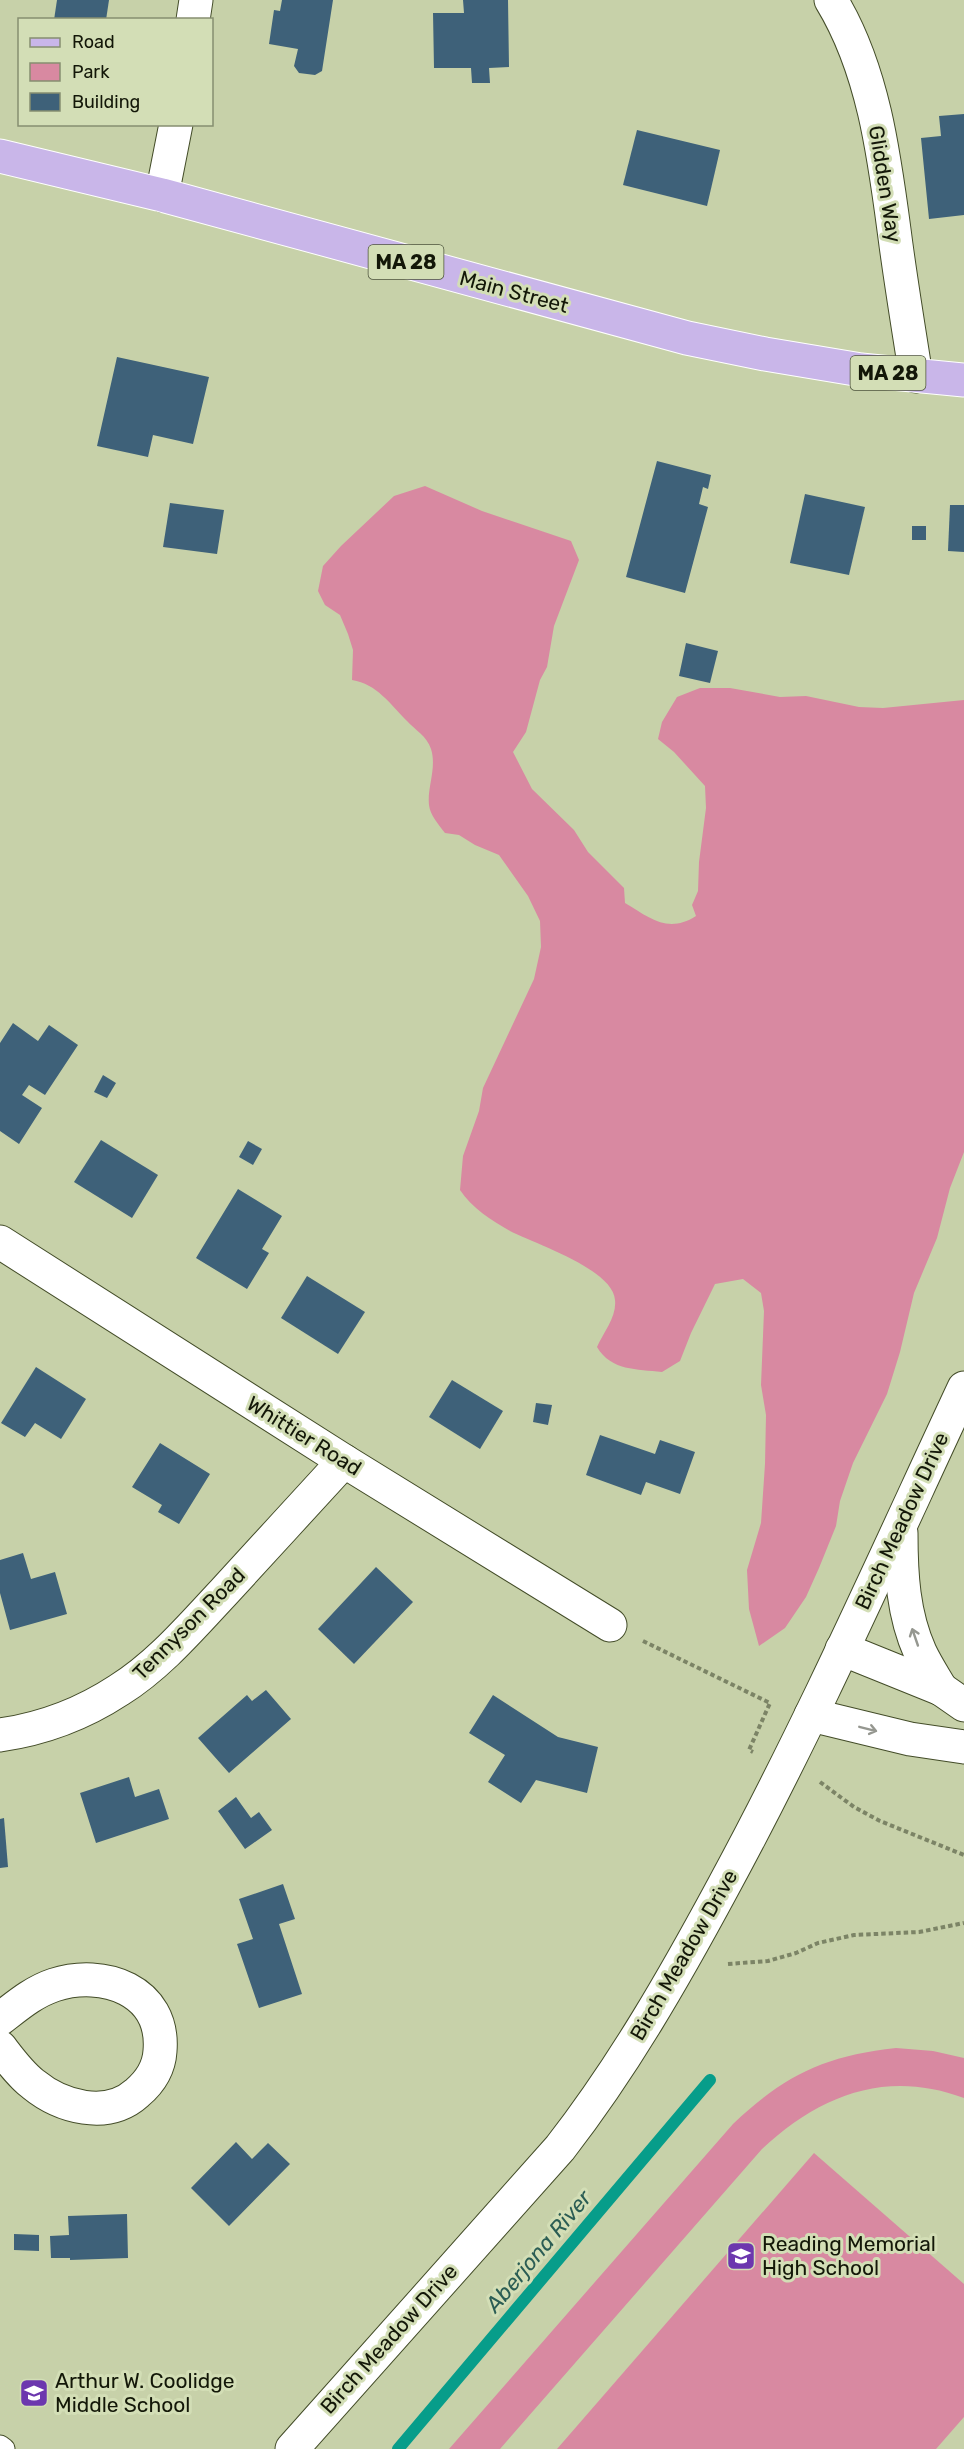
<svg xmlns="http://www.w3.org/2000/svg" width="964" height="2449" viewBox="0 0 964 2449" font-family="Rubik,sans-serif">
<rect width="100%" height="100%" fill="#c7d1a9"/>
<!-- green -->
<g fill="#d889a1">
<path d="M425,486L482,511L571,541L579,560L554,626L547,667L540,680L526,732L513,752L532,789L574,830L588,852L624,888L625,903C650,918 668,934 696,916L692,905L698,891L699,862L706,808L705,786L674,752L658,739L662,722L677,697L700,688H730L780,697L806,696L859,707L883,708L964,700V1152L950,1188L937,1238L914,1293L900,1352L887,1394L853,1463L840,1501L836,1526L819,1568L806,1597L785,1628L759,1646L749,1609L747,1570L761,1523L765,1464L766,1415L761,1385L764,1311L761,1293L743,1279L715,1284L691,1333L680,1361L662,1372C637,1369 611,1371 597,1347C604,1332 617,1316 615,1300C613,1269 535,1244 510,1231C491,1220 472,1208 460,1190L463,1156L479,1111L483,1088L534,979L541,947L540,921L528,896L499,855L475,845L459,835L445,833C439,825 430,815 429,805C427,787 437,768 431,749C427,736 415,730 407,721C390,704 377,684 352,680L353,650L348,634L340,615L325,605L318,591L323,566L341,546L394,496Z"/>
<path d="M896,2048L933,2051L964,2058V2098C886,2069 820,2095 762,2149L500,2449H449L733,2124C785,2075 824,2056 896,2048Z"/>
<path d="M814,2153L964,2284V2417L936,2449H557Z"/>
</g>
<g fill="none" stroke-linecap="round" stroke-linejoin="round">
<!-- stream -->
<path stroke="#079d8a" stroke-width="12" d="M398,2449L710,2080"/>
</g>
<!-- building -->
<g fill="#3e6179">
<path d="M57,0H109L106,20H54Z"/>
<path d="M282,0H333L322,71L315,75L299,73L294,66L298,49L269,44L274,10L280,11Z"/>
<path d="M463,0H508L509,67L489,68L490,83H472L471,68H434L433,13H464Z"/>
<path d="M964,114V215L929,219L921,138L941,136L939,116Z"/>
<path d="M637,130L720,150L707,206L623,185Z"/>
<path d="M117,357L209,377L193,444L153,435L148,457L97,446Z"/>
<path d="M657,461L711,475L708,489L703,487L699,504L708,507L685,593L626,577Z"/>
<path d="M805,494L865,507L849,575L790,563Z"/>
<path d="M170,503L224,510L217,554L163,547Z"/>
<path d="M950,505H964V552L948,551Z"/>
<rect x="912" y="526" width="14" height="14"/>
<path d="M686,643L718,651L710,683L679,676Z"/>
<path d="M13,1023L38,1041L49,1025L78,1045L45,1095L29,1085L22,1095L42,1108L19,1144L0,1131V1043Z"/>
<path d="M103,1075L116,1083L107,1098L94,1092Z"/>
<path d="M101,1140L158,1175L132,1218L74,1182Z"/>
<path d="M248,1141L262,1149L253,1165L239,1157Z"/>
<path d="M238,1189L282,1216L262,1249L269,1253L247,1289L196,1258Z"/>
<path d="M307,1276L365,1312L338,1354L281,1318Z"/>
<path d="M36,1367L86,1399L61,1439L35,1423L25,1437L1,1423Z"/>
<path d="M452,1380L503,1411L480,1449L429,1417Z"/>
<path d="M536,1403L552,1405L548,1425L533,1422Z"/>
<path d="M600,1435L655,1454L660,1440L695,1452L680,1494L646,1482L641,1495L586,1475Z"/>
<path d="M160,1443L210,1474L179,1524L158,1512L162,1505L132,1487Z"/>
<path d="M23,1553L31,1579L55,1572L67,1614L10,1630L0,1593V1560Z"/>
<path d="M376,1567L413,1602L354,1664L318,1629Z"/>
<path d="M266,1690L291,1719L229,1773L198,1738L247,1695L252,1701Z"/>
<path d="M493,1695L558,1737L598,1747L587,1793L536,1780L521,1803L488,1782L505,1755L469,1733Z"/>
<path d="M129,1777L135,1797L159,1789L169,1819L96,1843L80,1793Z"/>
<path d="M236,1797L251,1818L259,1812L272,1830L245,1849L218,1811Z"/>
<path d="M4,1818L8,1867L0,1868V1819Z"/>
<path d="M283,1884L295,1919L279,1924L302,1994L259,2008L237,1944L253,1939L239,1899Z"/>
<path d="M236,2142L252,2159L268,2143L290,2164L229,2226L191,2188Z"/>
<path d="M127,2214L128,2258L70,2260V2258H51L50,2236L69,2235L68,2216Z"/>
<path d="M14,2234L39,2235V2251L14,2250Z"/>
</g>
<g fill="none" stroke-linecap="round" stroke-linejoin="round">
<!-- lane casing -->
<g stroke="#434c28" stroke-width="23">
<path id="lane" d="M0,2446L4,2449"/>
</g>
<!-- street casing -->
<g stroke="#434c28" stroke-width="35">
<g id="street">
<path d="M831,0C875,72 885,162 896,245C902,289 909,332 916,376"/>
<path d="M193,20L196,0"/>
<path d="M162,195L176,124"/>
<path d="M0,1242L344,1461L610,1625"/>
<path d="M901,1533C901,1574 903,1614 920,1652C926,1665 934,1677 941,1689"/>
<path d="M842,1649L941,1689L964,1705"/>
<path d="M811,1715L910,1739L964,1747"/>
<path d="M0,1735C42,1729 84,1713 119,1690C159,1665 191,1627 223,1593C263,1549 304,1505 344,1461"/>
<path d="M0,2019C17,2006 33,1992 54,1985C103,1969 165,1990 160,2051C159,2068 150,2082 137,2093C107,2120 61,2107 33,2084C20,2074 10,2060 0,2047"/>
<path d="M292,2449L560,2148C623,2067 674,1978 723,1887C811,1725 886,1555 964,1388"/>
</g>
</g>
<!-- primary casing -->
<g stroke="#fff" stroke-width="35">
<path id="primary" d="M0,156L162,195L687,338L765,354L861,370L964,380"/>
</g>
<!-- path -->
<g stroke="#7c8466" stroke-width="4" stroke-dasharray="4.5 3" stroke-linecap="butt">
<path d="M643,1641L770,1703L749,1750L753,1752"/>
<path d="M820,1782L854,1807L880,1821L964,1855"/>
<path d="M728,1964L768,1961L796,1953L818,1943L854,1935L919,1932L964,1923"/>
</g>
<!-- lane -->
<use href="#lane" stroke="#fff" stroke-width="21"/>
<!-- street -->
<use href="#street" stroke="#fff" stroke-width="33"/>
<!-- primary -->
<use href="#primary" stroke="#c9b6e9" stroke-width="33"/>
</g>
<!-- one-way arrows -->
<defs><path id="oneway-shaft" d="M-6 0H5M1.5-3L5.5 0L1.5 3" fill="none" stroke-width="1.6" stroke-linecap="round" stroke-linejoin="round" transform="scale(1.5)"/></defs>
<g stroke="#959790">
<use href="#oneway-shaft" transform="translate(915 1637) rotate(-109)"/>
<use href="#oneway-shaft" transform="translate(868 1729) rotate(14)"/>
</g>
<!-- icons -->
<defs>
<g id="school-square" transform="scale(1.5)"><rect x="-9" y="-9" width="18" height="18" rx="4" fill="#6c37ae" stroke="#d3deb6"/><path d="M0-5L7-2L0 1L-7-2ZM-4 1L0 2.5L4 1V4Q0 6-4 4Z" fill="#fff"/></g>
</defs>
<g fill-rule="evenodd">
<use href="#school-square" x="741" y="2256"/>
<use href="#school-square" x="34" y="2393"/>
</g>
<g text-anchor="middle" stroke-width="6" stroke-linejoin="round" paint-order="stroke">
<!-- shield labels -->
<g fill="#d3deb6" stroke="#4d533c" stroke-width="1.5">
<rect x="368.5" y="245" width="75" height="34" rx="4.5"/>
<rect x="850.5" y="356" width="75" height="34" rx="4.5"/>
</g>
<g font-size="20" font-weight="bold" fill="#131708">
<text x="406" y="269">MA 28</text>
<text x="888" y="380">MA 28</text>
</g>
<!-- street labels -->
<g font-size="21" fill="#131708" stroke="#d3deb6">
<text transform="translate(885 184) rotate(81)" y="7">Glidden Way</text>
<text transform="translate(514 292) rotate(15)" y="7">Main Street</text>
<text transform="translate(304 1436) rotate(32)" y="7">Whittier Road</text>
<text transform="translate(902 1521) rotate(-65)" y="7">Birch Meadow Drive</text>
<text transform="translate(189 1624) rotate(-45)" y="7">Tennyson Road</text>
<text transform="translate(684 1955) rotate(-60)" y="7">Birch Meadow Drive</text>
<text transform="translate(389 2339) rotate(-48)" y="7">Birch Meadow Drive</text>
</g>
<!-- poi labels -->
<g font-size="21" fill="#131708" stroke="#d3deb6" text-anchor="start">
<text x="762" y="2251">Reading Memorial<tspan x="762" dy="24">High School</tspan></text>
<text x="55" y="2388">Arthur W. Coolidge<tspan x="55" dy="24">Middle School</tspan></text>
</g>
<!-- water labels -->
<g font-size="22" font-style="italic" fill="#2b5d54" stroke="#d3deb6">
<text transform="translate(538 2251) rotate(-50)" y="8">Aberjona River</text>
</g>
</g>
<!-- legend -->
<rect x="18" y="18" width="195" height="108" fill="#d3deb6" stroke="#868e70" stroke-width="1.5"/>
<rect x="30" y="38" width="30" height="9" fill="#c9b6e9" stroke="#868e70" stroke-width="1.5"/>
<text x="72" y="48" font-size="18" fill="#131708">Road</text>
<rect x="30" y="63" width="30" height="18" fill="#d889a1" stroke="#868e70" stroke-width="1.5"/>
<text x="72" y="78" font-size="18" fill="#131708">Park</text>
<rect x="30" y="93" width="30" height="18" fill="#3e6179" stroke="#868e70" stroke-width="1.5"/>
<text x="72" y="108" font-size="18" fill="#131708">Building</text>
</svg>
